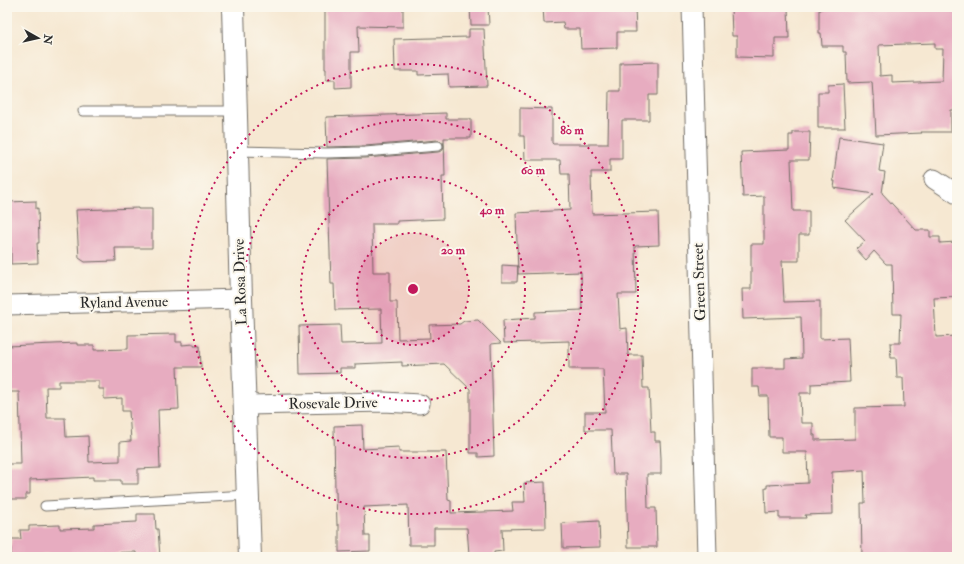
<svg xmlns="http://www.w3.org/2000/svg" width="964" height="564" viewBox="0 0 964 564" font-family="'IM FELL Double Pica',serif">
<rect width="100%" height="100%" fill="#fbf7ec"/>
<filter id="ink" filterUnits="userSpaceOnUse"><feTurbulence type="fractalNoise" baseFrequency=".025" numOctaves="2"/><feDisplacementMap in="SourceGraphic" scale="8" xChannelSelector="R" yChannelSelector="G"/><feConvolveMatrix kernelMatrix="1 2 1 2 8 2 1 2 1" color-interpolation-filters="sRGB"/></filter>
<filter id="wash" filterUnits="userSpaceOnUse"><feTurbulence type="fractalNoise" baseFrequency=".012" numOctaves="4" result="noise"/><feDisplacementMap in="SourceGraphic" scale="16" xChannelSelector="R" yChannelSelector="G"/><feGaussianBlur stdDeviation="0.9" result="paint"/><feColorMatrix in="noise" values="0 0 0 0 0 0 0 0 0 0 0 0 0 0 0 0 0 1.4 0 .05"/><feComposite in="paint" operator="in"/></filter>
<g filter="url(#wash)">
<rect width="100%" height="100%" fill="#f6e8d2"/>
<g id="blocks">
<!-- building -->
<g fill="#e7acc0" fill-rule="evenodd">
<path d="M325,7H403V27L358,26L359,52H351V87L335,88V80H326V69H325Z"/>
<path d="M470,7H488L489,25H471Z"/>
<path d="M543,7H635L636,32H617V48L581,49L580,29H564L563,22L544,23Z"/>
<path d="M731,7H788L789,38H775V46H774V58L737,57V36H732Z"/>
<path d="M821,7H957V110H951V132H921L922,133L876,135L874,96H873L872,82L847,83L846,52H843V46H822L821,33H819V10H821ZM935,43V49H943L942,81L892,83V75L880,76L879,45Z"/>
<path d="M469,29H484L487,86L449,87L448,74L418,75V71H395L394,39L469,37Z"/>
<path d="M658,62V95H649V120H622V159H610V172H591L592,214L658,212L659,245L635,246L636,294H618L620,329L627,328L628,355H642L643,388H649L651,432H655V441H660L661,458V474H647L648,508H656L657,547H628L626,474H613L611,430H585V412H605L603,369H569V341L504,343L503,320L535,318V312L582,310L581,272L518,274L516,213L570,210L569,174H561L560,160H525L524,136H520V108L552,109V143L553,144H608L609,91H620V63Z"/>
<path d="M843,84L845,128H818V92H828V85Z"/>
<path d="M446,113V119H471V138H444L445,176H442L443,219L397,221V224H372L373,272H390V302H397L398,339L430,338L429,325L460,324L464,321L478,320L501,343L491,344L494,456L478,457V453H470V389L444,364L402,366V362L355,364V368H340V373L300,374L299,326L340,325L341,344L382,343L381,309L335,310L334,284H331L327,159L365,158L438,152L442,151L444,146L443,142L438,140L365,146L327,147L326,117Z"/>
<path d="M793,132H810L809,160H791L793,211H809V235H799V261H782L784,302L820,301V339L848,338L850,382L811,384V393H800L801,423H813V435H815V440L855,439V408L904,407L903,378H897L896,358H891L890,343H900L901,314H893L892,264H886L874,251L866,260L856,249L865,241L845,220L874,194L834,188L835,181H833L839,137L883,143L879,171L885,172L882,193L916,230H930V237H940V243L956,242L957,297L934,298L936,337L957,336V557H862L861,503H865L864,470L832,472L833,514L805,515L806,518H779V512L766,513L765,488H767V485L808,483L807,452H782V437H769L768,396H760L759,387H752V368H785V359L802,358L801,317L743,319L742,289H751V244H764V196L743,197L741,152L789,150V135H793Z"/>
<path d="M36,201V209L38,208L39,243H37L38,263L11,264V247H8L7,235V202Z"/>
<path d="M138,208V209H152V248H115L116,261L85,262L79,258L76,210Z"/>
<path d="M502,265L518,266L517,282H502Z"/>
<path d="M176,334V342H182V345L194,344V346H200L201,367H177L179,409L158,410L160,468L138,469V484H121V480H93V477L30,480V494H26V499H7V464H21L19,392H7V346L77,343V345H94V350L128,349V335ZM59,381H99V389H104V399L122,398V411H129L131,441L120,442V461L89,462L88,436L66,437L65,418H47L46,387H59Z"/>
<path d="M362,425L363,449L399,447V452H446L448,500L451,501V513L513,511L512,502H525L524,483L545,482L546,528L502,529L503,551L494,552V557H473V554H469L467,528H434V545H409L408,505L364,507L365,536H370V551L339,552V525H337L336,492H335L334,426Z"/>
<path d="M137,514H155L156,529H158L160,557H136V552L105,553V557H71V554H42V557H11V539H21L20,530H29V526L60,525V529L94,528V524L137,522Z"/>
<path d="M599,521L600,547L563,548L562,523Z"/>
</g>
</g>
</g>
<g filter="url(#ink)">
<use href="#blocks" fill-opacity="0" stroke="#726d65" stroke-width="1"/>
<g fill="none" stroke-linecap="round" stroke-linejoin="round">
<!-- service casing -->
<g stroke="#726d65" stroke-width="11">
<g id="service">
<path d="M83,111H236"/>
<path d="M237,151L326,153L365,152L438,146"/>
<path d="M45,506L248,495"/>
</g>
</g>
<!-- minor casing -->
<g stroke="#726d65" stroke-width="21">
<g id="minor">
<path d="M692,7L707,557"/>
<path d="M934,179L957,194"/>
<path d="M7,305L241,299"/>
<path d="M245,405L384,402L420,404"/>
</g>
</g>
<!-- tertiary casing -->
<g stroke="#726d65" stroke-width="24">
<path id="tertiary" d="M233,7L241,299L250,557"/>
</g>
<!-- service -->
<use href="#service" stroke="#fff" stroke-width="9"/>
<!-- minor -->
<use href="#minor" stroke="#fff" stroke-width="19"/>
<!-- tertiary -->
<use href="#tertiary" stroke="#fff" stroke-width="22"/>
</g>
</g>
<!-- distance rings -->
<circle cx="413" cy="289" r="56" fill="#c2185b" fill-opacity=".12"/>
<g fill="none" stroke="#c2185b" stroke-width="2" stroke-dasharray="2 4">
<circle cx="413" cy="289" r="56"/>
<circle cx="413" cy="289" r="112"/>
<circle cx="413" cy="289" r="169"/>
<circle cx="413" cy="289" r="225"/>
</g>
<g text-anchor="middle" stroke-width="4" stroke-linejoin="round" paint-order="stroke">
<!-- street labels -->
<g font-size="15" fill="#2b2b2b" stroke="#fbf7ec">
<text transform="translate(240 282) rotate(-92)" y="5">La Rosa Drive</text>
<text transform="translate(699 282) rotate(-92)" y="5">Green Street</text>
<text transform="translate(124 302) rotate(-1)" y="5">Ryland Avenue</text>
<text transform="translate(333 403) rotate(-1)" y="5">Rosevale Drive</text>
</g>
</g>
<circle cx="413" cy="289" r="6" fill="#c2185b" stroke="#fbf7ec" stroke-width="2"/>
<g font-size="12" text-anchor="middle" font-weight="bold" fill="#c2185b" stroke="#fbf7ec" stroke-width="4" stroke-linejoin="round" paint-order="stroke">
<text x="572" y="134">80 m</text>
<text x="533" y="174">60 m</text>
<text x="492" y="214">40 m</text>
<text x="453" y="254">20 m</text>
</g>
<!-- margin -->
<rect width="964" height="564" fill="none" stroke="#fbf7ec" stroke-width="24"/>
<!-- north arrow -->
<g transform="translate(38 38) rotate(98)" stroke="#fbf7ec" stroke-width="3" paint-order="stroke">
<path d="M0-3L7 15L0 10L-7 15Z" fill="#2b2b2b"/>
<text y="-6" font-size="11" font-weight="bold" text-anchor="middle" fill="#2b2b2b">N</text>
</g>
</svg>
